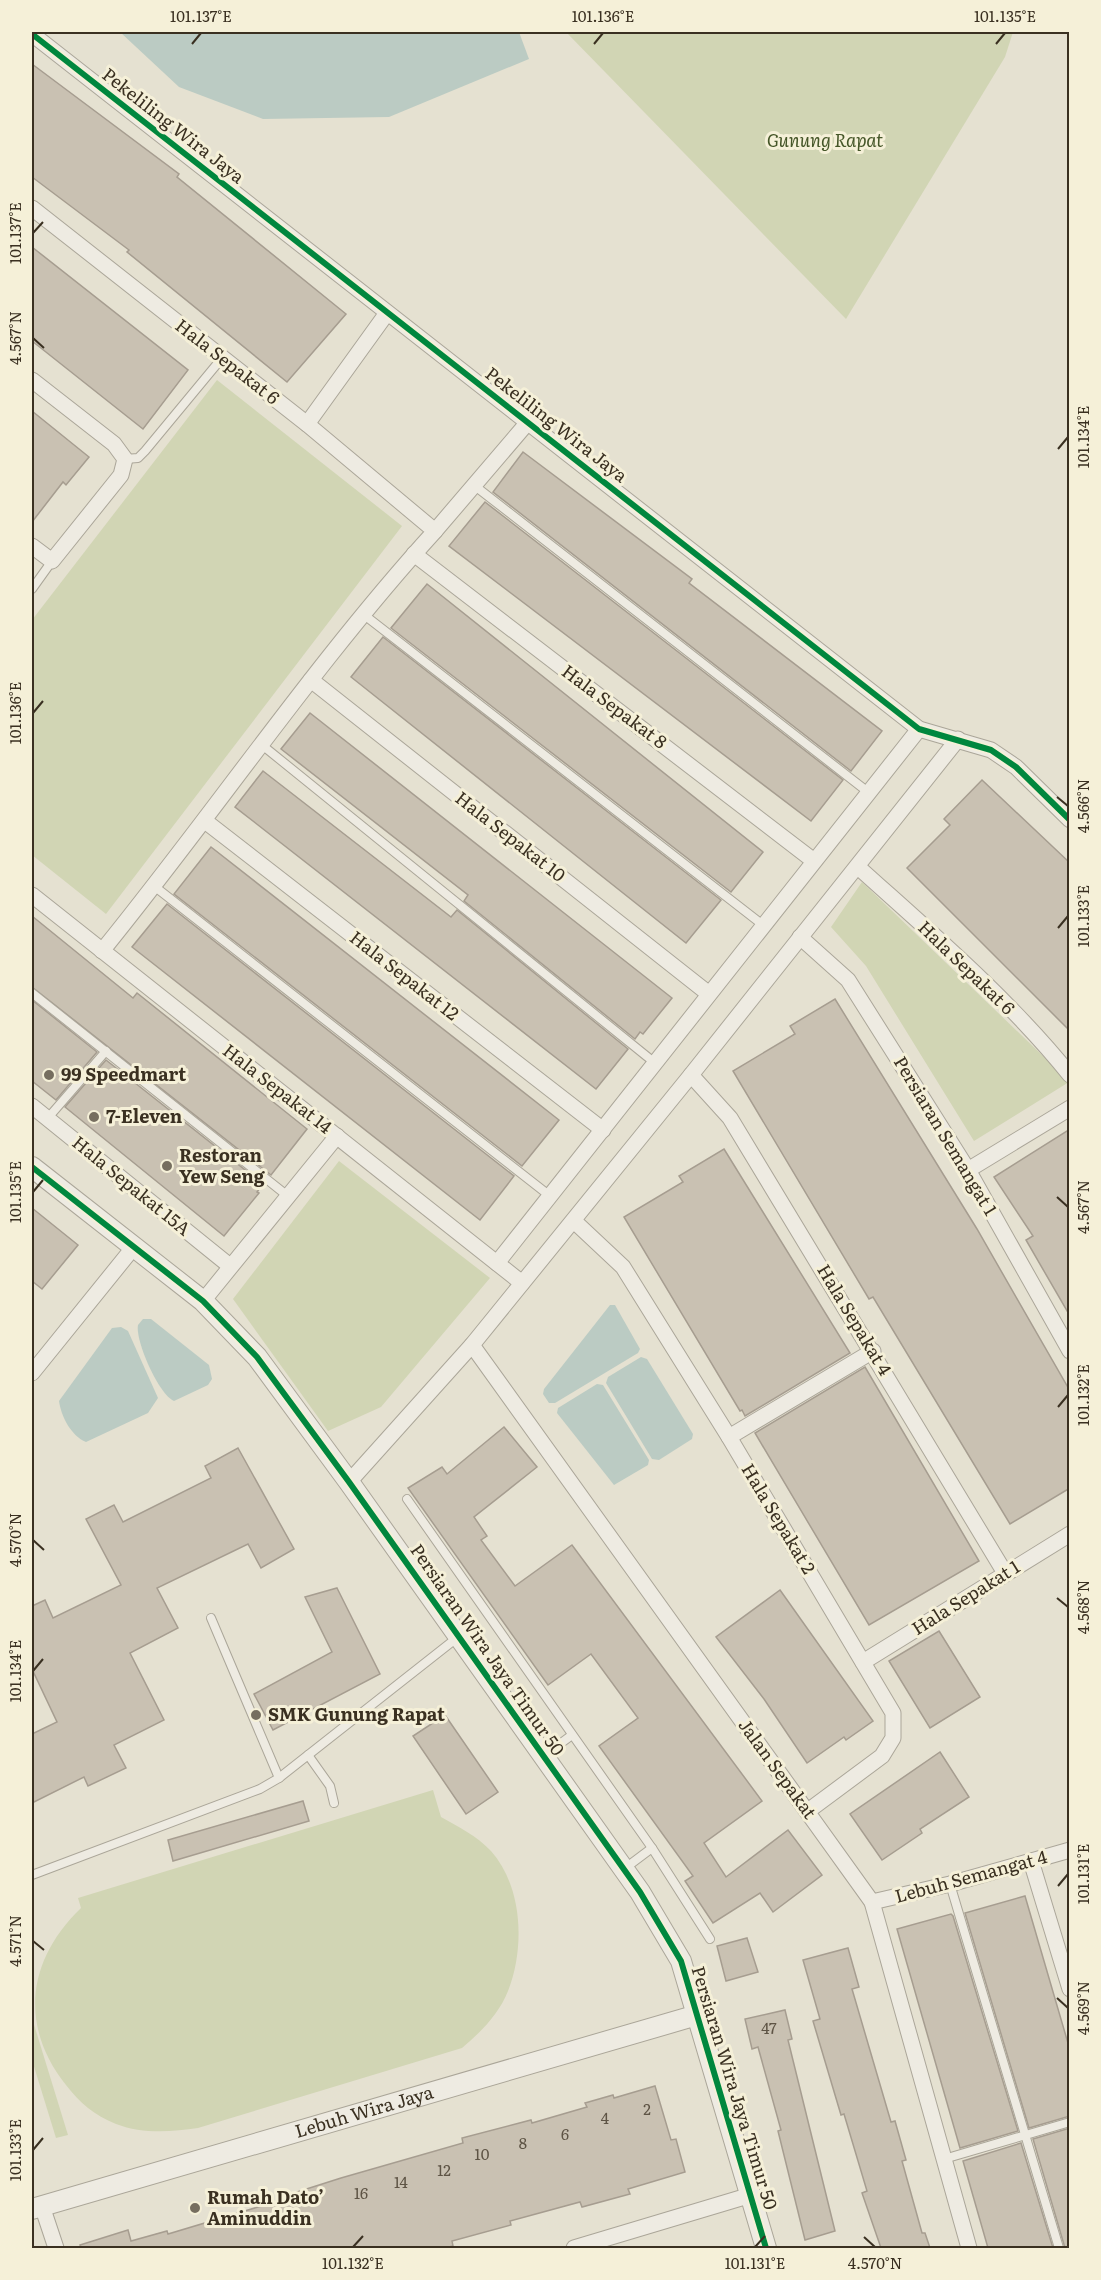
<svg xmlns="http://www.w3.org/2000/svg" width="1101" height="2280" viewBox="0 0 1101 2280" font-family="Literata,serif">
<rect width="100%" height="100%" fill="#e5e1d1"/>
<!-- green -->
<g fill="#d1d5b4">
<path d="M566,32H1013L1005,57L846,319Z"/>
<path d="M217,380L402,526L106,914L32,855V620Z"/>
<path d="M862,882L1069,1081V1082L974,1141L866,966L831,927Z"/>
<path d="M339,1161L490,1278L381,1407L328,1431L233,1299Z"/>
<path d="M433,1790L441,1817C459,1827 477,1836 491,1851C523,1887 525,1948 508,1991C499,2014 480,2033 462,2048L198,2128C171,2132 142,2134 116,2124C94,2115 80,2103 66,2085C19,2026 27,1960 81,1908L78,1898Z"/>
<path d="M32,2018L68,2135L56,2138L32,2060Z"/>
</g>
<!-- water -->
<g fill="#bbcbc3">
<path d="M120,32H519L529,59L389,117L263,119L179,87Z"/>
<path d="M610,1305H615L640,1349L638,1353L555,1403H549L543,1394L544,1389Z"/>
<path d="M143,1319H151L209,1365L212,1379L208,1385L174,1401C159,1395 135,1341 138,1325Z"/>
<path d="M121,1327L128,1331L158,1398L148,1413L86,1442C71,1436 61,1416 59,1401L112,1328Z"/>
<path d="M641,1357L647,1359L693,1434L692,1439L659,1460L652,1459L606,1383L608,1377Z"/>
<path d="M597,1384L603,1385L649,1460L648,1465L614,1485L557,1413L558,1408Z"/>
</g>
<!-- building -->
<g fill="#c9c1b2" stroke="#a69d90" stroke-width="1.5">
<path d="M32,64L179,174L177,177L346,314L287,382L127,252L129,250L32,177Z"/>
<path d="M32,247L188,370L143,429L32,341Z"/>
<path d="M32,411L89,457L66,485L63,482L32,522Z"/>
<path d="M523,452L692,579L689,583L882,731L851,771L493,492Z"/>
<path d="M485,502L843,780L811,821L449,546Z"/>
<path d="M427,584L763,852L731,892L391,628Z"/>
<path d="M383,637L721,900L686,943L351,677Z"/>
<path d="M310,713L672,998L643,1034L640,1032L635,1039L464,901L468,895L281,749Z"/>
<path d="M263,771L451,917L457,910L628,1049L596,1089L235,807Z"/>
<path d="M982,780L1070,863V1031L907,868L950,825L944,819Z"/>
<path d="M211,847L559,1120L522,1166L174,894Z"/>
<path d="M167,904L514,1176L480,1220L132,947Z"/>
<path d="M32,916L133,998L137,993L307,1129L271,1175L32,987Z"/>
<path d="M835,999L977,1229L1070,1391V1488L1010,1524L873,1297L869,1299L733,1071L795,1034L790,1026Z"/>
<path d="M32,1000L97,1052L56,1100L32,1081Z"/>
<path d="M106,1060L263,1184L257,1192L259,1193L224,1236L65,1107Z"/>
<path d="M1070,1129V1316L1026,1240L1033,1236L994,1177Z"/>
<path d="M724,1149L850,1353L745,1416L742,1410L740,1411L624,1217L683,1182L679,1176Z"/>
<path d="M32,1208L78,1245L42,1289L32,1281Z"/>
<path d="M865,1367L979,1561L869,1625L755,1433Z"/>
<path d="M504,1427L537,1467L474,1517L487,1536L481,1540L515,1586L572,1545L762,1801L704,1843L726,1877L788,1830L822,1875L773,1912L760,1893L713,1923L685,1881L693,1876L599,1746L638,1718L591,1654L548,1685L408,1488L442,1467L447,1474Z"/>
<path d="M238,1448L294,1549L261,1568L248,1544L157,1588L178,1628L130,1653L164,1720L114,1745L126,1768L88,1786L84,1777L32,1803V1734L57,1722L32,1669V1606L45,1600L53,1618L121,1585L86,1519L114,1505L123,1522L211,1478L205,1466Z"/>
<path d="M337,1588L380,1674L273,1730L254,1694L332,1652L305,1597Z"/>
<path d="M780,1590L873,1721L846,1740L844,1737L807,1763L764,1699L716,1637Z"/>
<path d="M939,1631L980,1697L930,1728L889,1661Z"/>
<path d="M445,1715L498,1792L466,1814L413,1736Z"/>
<path d="M940,1752L969,1797L920,1829L922,1833L882,1860L850,1814Z"/>
<path d="M303,1801L309,1821L173,1861L168,1840Z"/>
<path d="M1025,1896L1070,2050V2116L1029,2128L965,1913Z"/>
<path d="M951,1914L953,1916L1018,2131L960,2148L897,1929Z"/>
<path d="M747,1938L758,1972L726,1981L717,1946Z"/>
<path d="M848,1948L859,1987L852,1989L891,2122L895,2121L906,2160L902,2161L922,2233H925L930,2248H881L862,2193L867,2191L844,2114L841,2115L813,2021L820,2019L803,1960Z"/>
<path d="M785,2010L792,2039L788,2040L835,2231L805,2240L778,2131L781,2130L758,2047L752,2049L745,2019Z"/>
<path d="M655,2086L671,2140L676,2139L685,2172L628,2189L630,2194L582,2207L580,2202L510,2221L511,2225L452,2241L453,2246L444,2248H81L80,2245L128,2230L131,2241L167,2231L168,2234L298,2195L297,2192L341,2178L463,2143L462,2138L531,2120L532,2123L587,2107L585,2103L613,2095L614,2098Z"/>
<path d="M1070,2128V2248H1065L1033,2139Z"/>
<path d="M1021,2143L1053,2248H988L963,2161Z"/>
</g>
<g fill="none" stroke-linecap="round" stroke-linejoin="round">
<!-- service casing -->
<g stroke="#aba699" stroke-width="10">
<g id="service">
<path d="M125,459L138,458L145,451L222,358"/>
<path d="M475,486L868,792"/>
<path d="M32,589L52,561"/>
<path d="M363,614L763,925"/>
<path d="M262,745L655,1063"/>
<path d="M154,886L550,1196"/>
<path d="M32,993L289,1197"/>
<path d="M47,1119L106,1051"/>
<path d="M407,1499L652,1848L710,1939"/>
<path d="M211,1618L279,1778"/>
<path d="M308,1755L330,1786L334,1803"/>
<path d="M545,1755L572,1735"/>
<path d="M624,1869L652,1848"/>
<path d="M32,1875L260,1789L279,1778L458,1637"/>
<path d="M950,1884L1059,2248"/>
<path d="M944,2159L1070,2122"/>
</g>
</g>
<!-- minor casing -->
<g stroke="#aba699" stroke-width="17">
<g id="minor">
<path d="M32,34L919,729L991,750L1016,767L1070,820"/>
<path d="M32,208L307,424L435,531C315,663 215,812 102,951"/>
<path d="M32,380L114,444L125,459L121,475L52,561L32,546"/>
<path d="M307,424L387,313"/>
<path d="M435,531L529,421"/>
<path d="M414,554L814,861"/>
<path d="M311,680L709,994"/>
<path d="M205,821L603,1130"/>
<path d="M858,867C930,932 1009,999 1070,1075"/>
<path d="M32,895L522,1283"/>
<path d="M800,937L848,980L968,1170L1070,1351"/>
<path d="M691,1075L730,1118L1005,1573"/>
<path d="M32,1106L230,1266"/>
<path d="M968,1170L1070,1108"/>
<path d="M574,1221L623,1267L729,1437L893,1713V1738L882,1756L808,1811"/>
<path d="M497,1263L919,729"/>
<path d="M203,1301L337,1136"/>
<path d="M472,1345L872,1902L969,2248"/>
<path d="M32,1373L133,1248"/>
<path d="M729,1437L873,1351"/>
<path d="M349,1482L472,1345L691,1075L958,739"/>
<path d="M863,1662L1070,1534"/>
<path d="M1031,1861L1070,1989"/>
<path d="M872,1902L950,1884L1070,1850"/>
<path d="M42,2206L56,2248"/>
<path d="M574,2248L751,2195"/>
</g>
</g>
<!-- tertiary casing -->
<g stroke="#aba699" stroke-width="22">
<g id="tertiary">
<path d="M32,1167L203,1301L257,1357L349,1482L640,1892L681,1961L766,2248"/>
<path id="s1" d="M32,2209L697,2015"/>
</g>
</g>
<!-- service -->
<use href="#service" stroke="#eeebe2" stroke-width="8"/>
<!-- minor -->
<use href="#minor" stroke="#eeebe2" stroke-width="15"/>
<!-- tertiary -->
<use href="#tertiary" stroke="#eeebe2" stroke-width="20"/>
<!-- cycleway casing -->
<g stroke="#f5f0d8" stroke-width="10">
<g id="cycleway">
<path d="M32,34L919,729L991,750L1016,767L1070,820"/>
<path d="M32,1167L203,1301L257,1357L349,1482L640,1892L681,1961L766,2248"/>
</g>
</g>
<!-- cycleway -->
<use href="#cycleway" stroke="#00873e" stroke-width="6"/>
</g>
<!-- ticks -->
<path fill="none" stroke="#3a3021" stroke-width="2" d="M192,44L201,33M594,44L603,33M996,44L1005,33M33,233L43,222M33,338L44,348M1058,449L1068,437M33,713L43,701M1057,797L1068,806M1058,928L1068,916M33,1192L43,1180M1057,1197L1068,1207M1058,1407L1068,1395M33,1540L44,1550M1057,1598L1068,1607M33,1671L43,1659M1058,1886L1068,1874M33,1941L44,1950M1057,1998L1068,2008M33,2150L43,2138M864,2237L875,2247M353,2247L363,2236M755,2247L765,2236"/>
<!-- markers -->
<g fill="#766e5f" stroke="#f5f0d8" stroke-width="2">
<circle cx="49" cy="1075" r="6"/>
<circle cx="94" cy="1117" r="6"/>
<circle cx="167" cy="1166" r="6"/>
<circle cx="256" cy="1715" r="6"/>
<circle cx="195" cy="2208" r="6"/>
</g>
<g text-anchor="middle" stroke-width="6" stroke-linejoin="round" paint-order="stroke">
<!-- number labels -->
<g font-size="15" fill="#5e5445">
<text x="769" y="2034">47</text>
<text x="647" y="2115">2</text>
<text x="605" y="2124">4</text>
<text x="565" y="2140">6</text>
<text x="523" y="2149">8</text>
<text x="482" y="2160">10</text>
<text x="444" y="2176">12</text>
<text x="401" y="2188">14</text>
<text x="361" y="2199">16</text>
</g>
<!-- street labels -->
<g font-size="18" fill="#3a3021" stroke="#f5f0d8">
<text transform="translate(173 126) rotate(38)" y="6">Pekeliling Wira Jaya</text>
<text transform="translate(227 362) rotate(38)" y="6">Hala Sepakat 6</text>
<text transform="translate(556 425) rotate(38)" y="6">Pekeliling Wira Jaya</text>
<text transform="translate(614 707) rotate(37)" y="6">Hala Sepakat 8</text>
<text transform="translate(510 837) rotate(38)" y="6">Hala Sepakat 10</text>
<text transform="translate(966 968) rotate(44)" y="6">Hala Sepakat 6</text>
<text transform="translate(404 976) rotate(38)" y="6">Hala Sepakat 12</text>
<text transform="translate(277 1089) rotate(38)" y="6">Hala Sepakat 14</text>
<text transform="translate(945 1136) rotate(59)" y="6">Persiaran Semangat 1</text>
<text transform="translate(131 1186) rotate(39)" y="6">Hala Sepakat 15A</text>
<text transform="translate(854 1320) rotate(59)" y="6">Hala Sepakat 4</text>
<text transform="translate(778 1519) rotate(59)" y="6">Hala Sepakat 2</text>
<text transform="translate(966 1598) rotate(-32)" y="6">Hala Sepakat 1</text>
<text transform="translate(487 1650) rotate(55)" y="6">Persiaran Wira Jaya Timur 50</text>
<text transform="translate(777 1769) rotate(54)" y="6">Jalan Sepakat</text>
<text transform="translate(971 1877) rotate(-15)" y="6">Lebuh Semangat 4</text>
<text transform="translate(734 2088) rotate(73)" y="6">Persiaran Wira Jaya Timur 50</text>
<text dy="6" stroke="none"><textPath href="#s1" startOffset="346">Lebuh Wira Jaya</textPath></text>
</g>
<!-- park labels -->
<g font-size="18" font-style="italic" fill="#455628" stroke="#f5f0d8">
<text x="825" y="147">Gunung Rapat</text>
</g>
<!-- poi labels -->
<g font-size="18" font-weight="bold" fill="#3a3021" stroke="#f5f0d8" text-anchor="start">
<text x="61" y="1081">99 Speedmart</text>
<text x="106" y="1123">7-Eleven</text>
<text x="179" y="1162">Restoran<tspan x="179" dy="21">Yew Seng</tspan></text>
<text x="268" y="1721">SMK Gunung Rapat</text>
<text x="207" y="2204">Rumah Dato’<tspan x="207" dy="21">Aminuddin</tspan></text>
</g>
</g>
<!-- border -->
<rect width="1101" height="2280" fill="none" stroke="#f5f0d8" stroke-width="66"/>
<rect x="33" y="33" width="1035" height="2214" fill="none" stroke="#3a3021" stroke-width="2"/>
<g font-size="15" text-anchor="middle" fill="#3a3021">
<text x="201" y="22">101.137°E</text>
<text x="603" y="22">101.136°E</text>
<text x="1005" y="22">101.135°E</text>
<text transform="translate(16 233) rotate(-90)" y="5">101.137°E</text>
<text transform="translate(16 338) rotate(-90)" y="5">4.567°N</text>
<text transform="translate(1084 437) rotate(-90)" y="5">101.134°E</text>
<text transform="translate(16 713) rotate(-90)" y="5">101.136°E</text>
<text transform="translate(1084 806) rotate(-90)" y="5">4.566°N</text>
<text transform="translate(1084 916) rotate(-90)" y="5">101.133°E</text>
<text transform="translate(16 1192) rotate(-90)" y="5">101.135°E</text>
<text transform="translate(1084 1207) rotate(-90)" y="5">4.567°N</text>
<text transform="translate(1084 1395) rotate(-90)" y="5">101.132°E</text>
<text transform="translate(16 1540) rotate(-90)" y="5">4.570°N</text>
<text transform="translate(1084 1607) rotate(-90)" y="5">4.568°N</text>
<text transform="translate(16 1671) rotate(-90)" y="5">101.134°E</text>
<text transform="translate(1084 1874) rotate(-90)" y="5">101.131°E</text>
<text transform="translate(16 1941) rotate(-90)" y="5">4.571°N</text>
<text transform="translate(1084 2008) rotate(-90)" y="5">4.569°N</text>
<text transform="translate(16 2150) rotate(-90)" y="5">101.133°E</text>
<text x="353" y="2269">101.132°E</text>
<text x="755" y="2269">101.131°E</text>
<text x="875" y="2269">4.570°N</text>
</g>
</svg>
